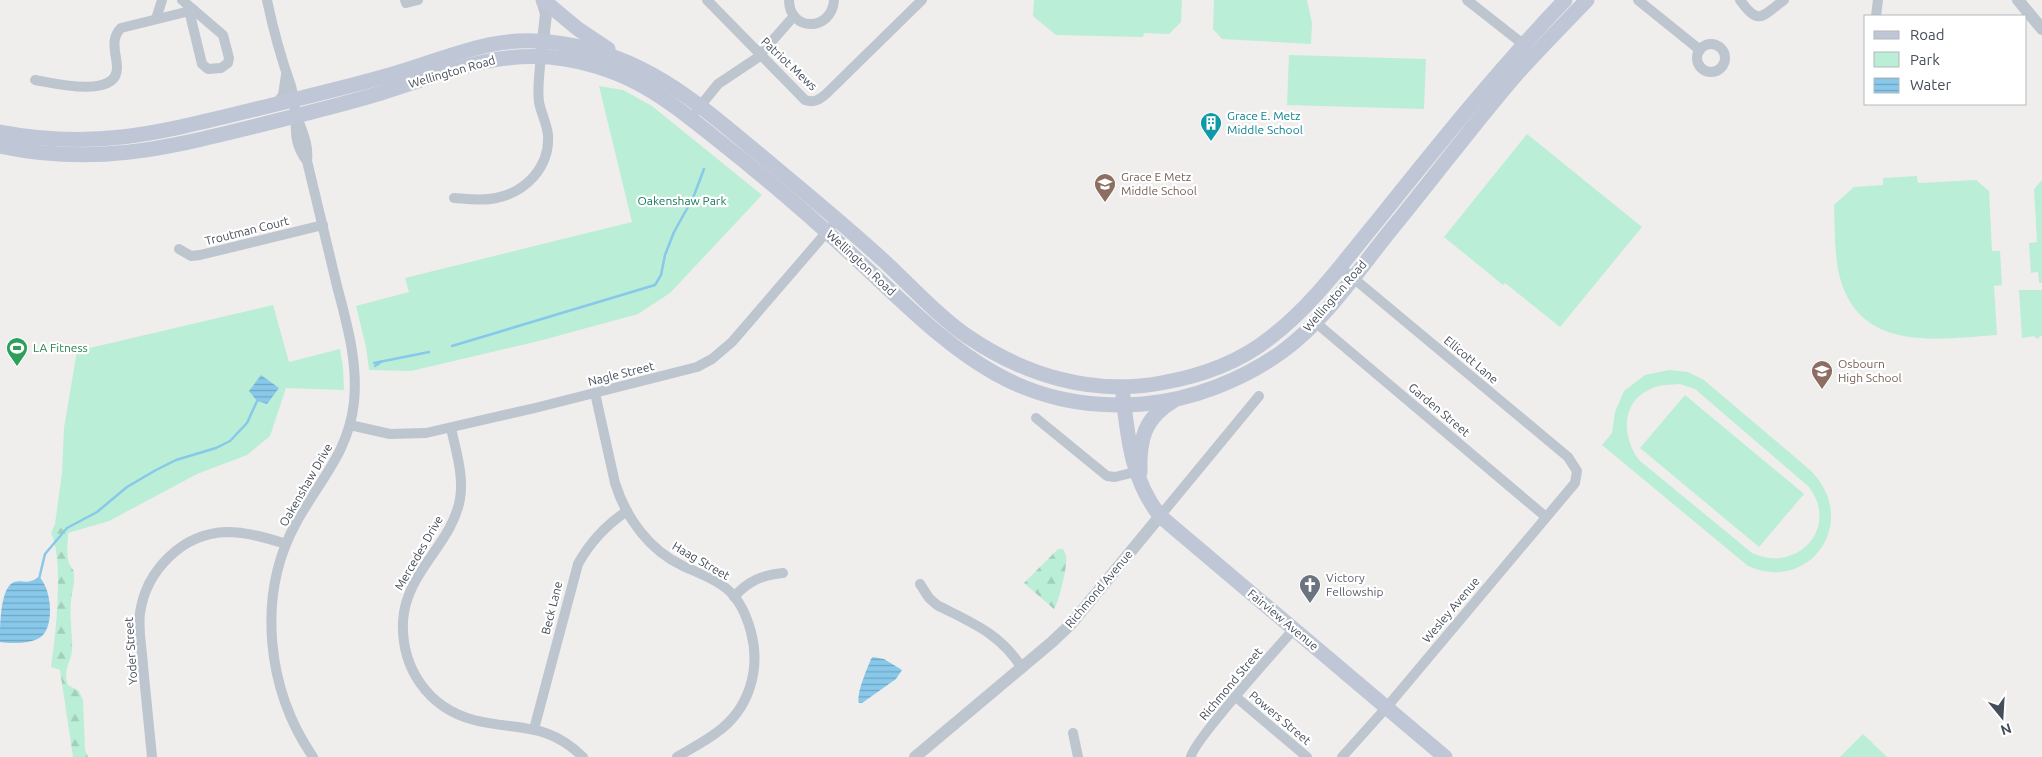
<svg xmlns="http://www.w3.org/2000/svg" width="2042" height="757" viewBox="0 0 2042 757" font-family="Ubuntu,sans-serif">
<defs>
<pattern id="forest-firs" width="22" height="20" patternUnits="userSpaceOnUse" patternTransform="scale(1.25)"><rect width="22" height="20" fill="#bbeed6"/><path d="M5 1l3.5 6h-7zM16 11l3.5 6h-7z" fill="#a2ceba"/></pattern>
<pattern id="water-rules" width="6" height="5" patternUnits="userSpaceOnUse" patternTransform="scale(1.25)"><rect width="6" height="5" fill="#88c8ea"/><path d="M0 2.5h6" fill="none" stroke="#71a5c1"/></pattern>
</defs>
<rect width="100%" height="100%" fill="#f0eded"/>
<!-- green -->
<g fill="#bbeed6" fill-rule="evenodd">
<path d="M1034,0H1182L1181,22L1169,34L1144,33L1143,37L1056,35L1033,16Z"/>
<path d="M1214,0H1307L1312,23L1311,44L1222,39L1213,29Z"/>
<path d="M1289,55L1426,59L1424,109L1287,105Z"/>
<path d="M599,86L623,90L652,106L762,195L670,293L638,314L539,341L411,371L369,370L366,347L356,306L409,292L405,278L632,222Z"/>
<path d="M1527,134L1642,227L1560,327L1505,283L1503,285L1444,237Z"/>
<path d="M1917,176L1918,183L1976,180L1989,191L1992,251H2000L2002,285L1994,286L1997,335C1938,339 1861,353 1840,278C1834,255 1835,229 1834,205L1854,187L1883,185V178Z"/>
<path d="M2042,180V283H2039L2038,272L2031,273L2029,243L2037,242L2034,189Z"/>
<path d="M2019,290H2042V335L2037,339L2034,336L2022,338Z"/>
<path d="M273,305L289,362L340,349L343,368L344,390L286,388L270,436L247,455L197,474L109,521L68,533L55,524L62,473L64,428L77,351Z"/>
<path d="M1669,370L1688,372L1704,380L1810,470C1861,520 1811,594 1748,566L1602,445L1612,433L1615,412L1624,391L1645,375ZM1680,384L1695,389L1809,487C1840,528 1797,574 1752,553L1639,460C1621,436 1621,400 1653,388C1662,384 1670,385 1680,384Z"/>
<path d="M1685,395L1804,494L1759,547L1640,448Z"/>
<path d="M1863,734L1887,757H1840Z"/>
</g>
<!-- forest -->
<g fill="url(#forest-firs)">
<path d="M55,524L68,533C68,542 66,554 69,563C71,568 74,569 74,574C75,583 72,591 71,601C69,618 73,634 72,651C70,665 63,669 68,685L79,691L83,700L85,750L88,757H73L60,670L51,667C56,637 64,559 51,533Z"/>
<path d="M1058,549H1063C1064,551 1066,554 1066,556C1068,565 1059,602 1054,609L1024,583Z"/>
</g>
<!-- water -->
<g fill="url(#water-rules)">
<path d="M261,375L279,388L267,404L257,401L249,391Z"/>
<path d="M39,577C51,587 55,624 42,636C34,644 11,644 0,642C0,625 0,588 14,582C25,579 25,586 39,577Z"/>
<path d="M873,657L884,659L902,670L896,679L862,703H859C856,694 867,669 871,659Z"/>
</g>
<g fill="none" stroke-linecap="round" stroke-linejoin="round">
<!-- stream -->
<g stroke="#88c8ea" stroke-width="2.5">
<path d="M452,346L655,285L661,275L665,255L674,232L693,198L704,169"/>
<path d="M374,363L429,352"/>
<path d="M375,366L381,362"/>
<path d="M39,579L45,554L67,528L97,512L127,487L156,470L176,460L216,448L230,441L247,423L258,399"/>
</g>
<!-- minor -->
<g stroke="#bdc5cf" stroke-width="10">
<path d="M182,0L223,35L229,58L228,63L221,68L208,69L202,64L188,6"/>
<path d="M267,0C273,29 281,58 291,86C294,96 293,106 297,116C302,132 309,144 307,161C317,203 327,244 337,286C347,324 358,362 354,402C349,452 319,481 296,523C256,596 267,690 313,757"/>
<path d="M405,0L406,3L418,0"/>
<path d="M707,0L805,100C814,103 819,100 826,94L922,0"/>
<path d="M789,0C789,32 832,32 834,0"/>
<path d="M1467,0L1523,44L1525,49"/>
<path d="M1638,0L1700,50"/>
<path d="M1740,0C1759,26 1761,17 1784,0"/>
<path d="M1876,16L1878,0"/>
<path d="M156,19L162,0"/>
<circle cx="1711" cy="58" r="14"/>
<path d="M35,80C52,83 117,99 117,68C117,54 109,40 121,28L194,10"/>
<path d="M276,104L283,95L286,75"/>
<path d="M697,110L718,84L757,58L794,16"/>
<path d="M296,117C295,134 296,147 307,161"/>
<path d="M454,198C468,199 482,201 496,198C526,192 550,167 548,135C547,124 541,113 539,102C537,87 540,70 541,55"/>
<path d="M179,249L191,256L200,255L323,225"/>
<path d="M1340,267L1568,457L1577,471L1575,483L1386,708L1342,757"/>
<path d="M1315,322L1546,517"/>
<path d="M595,393L615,483C626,518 649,550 683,566C698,573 714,578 727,589C739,599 747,617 751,632C761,670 749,710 716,733C704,742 690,749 677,757"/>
<path d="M1036,418L1107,476L1115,477L1135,472"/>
<path d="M350,425L390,434L426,433L535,408L697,367L712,359L732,342L831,227"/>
<path d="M451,428C456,451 464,476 460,499C452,545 406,571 403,621C401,668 428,708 474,720C518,731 546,721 583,757"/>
<path d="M1160,516L1259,396"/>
<path d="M920,584L929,598L937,605C972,623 1000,633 1022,668"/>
<path d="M734,597C748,581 762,575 783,573"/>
<path d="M1236,697L1307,757"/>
<path d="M534,729L578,564C590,542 606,525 627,511"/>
<path d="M1073,733L1078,757"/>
<path d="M152,757C149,727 146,696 143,666C142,649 138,631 140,613C146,571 182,533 227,532C247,532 267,538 286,544"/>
<path d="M1191,757C1192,743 1278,647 1294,629"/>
</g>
<!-- tertiary -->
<g stroke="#bdc5cf" stroke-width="12">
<path d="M2018,0L2042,29"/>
<path d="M542,50L546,14L542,0"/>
<path d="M915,757L1052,642L1071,624L1160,516"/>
</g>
<!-- secondary -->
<g stroke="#bfc7d6" stroke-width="15">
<path d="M543,0L578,29L608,49"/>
<path d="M0,132C94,150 158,133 248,111C296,99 345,88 393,74C455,56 496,32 564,44C652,58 705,110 771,164C809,196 847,227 884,261C911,286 937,315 967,336C1024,375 1092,396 1161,383C1201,376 1239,363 1271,337C1313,305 1344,261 1378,220C1438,145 1498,70 1565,0"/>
<path d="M0,146C93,166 163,149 252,127C295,116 338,106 381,93C443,74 498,48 565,59C630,70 664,97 714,137C761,174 807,213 851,254C943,338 1005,414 1143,404C1192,400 1243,380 1283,351C1326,319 1357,272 1390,231C1432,180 1472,126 1515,76C1538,50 1563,25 1587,0"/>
<path d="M1123,396C1128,440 1132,480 1160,516L1445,757"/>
<path d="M1140,472C1139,440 1144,418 1173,401"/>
</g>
</g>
<!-- icons -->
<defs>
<g id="building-pin" transform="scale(1.125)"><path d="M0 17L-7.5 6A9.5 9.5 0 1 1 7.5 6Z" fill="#0f9aa8" stroke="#fff"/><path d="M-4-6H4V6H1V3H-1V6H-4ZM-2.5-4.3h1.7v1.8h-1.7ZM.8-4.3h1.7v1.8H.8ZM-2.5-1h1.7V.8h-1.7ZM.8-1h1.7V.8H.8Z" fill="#fff"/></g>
<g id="school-pin" transform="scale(1.125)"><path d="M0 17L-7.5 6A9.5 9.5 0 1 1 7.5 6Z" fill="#8d6e63" stroke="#fff"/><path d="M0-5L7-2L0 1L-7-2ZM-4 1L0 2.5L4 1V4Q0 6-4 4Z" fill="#fff"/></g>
<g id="stadium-pin" transform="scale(1.125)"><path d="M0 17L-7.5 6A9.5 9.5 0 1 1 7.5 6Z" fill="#2e9e5b" stroke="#fff"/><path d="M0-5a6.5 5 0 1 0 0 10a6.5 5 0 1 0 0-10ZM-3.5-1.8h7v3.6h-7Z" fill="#fff"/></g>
<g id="church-pin" transform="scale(1.125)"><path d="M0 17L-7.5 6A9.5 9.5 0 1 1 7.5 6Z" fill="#6b7280" stroke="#fff"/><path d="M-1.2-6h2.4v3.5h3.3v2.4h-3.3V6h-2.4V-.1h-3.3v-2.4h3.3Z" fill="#fff"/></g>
</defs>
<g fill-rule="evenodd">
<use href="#building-pin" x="1211" y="123"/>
<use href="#school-pin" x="1105" y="184"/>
<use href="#stadium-pin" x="17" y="348"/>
<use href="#school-pin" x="1822" y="371"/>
<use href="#church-pin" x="1310" y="585"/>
</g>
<g text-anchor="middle" stroke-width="4.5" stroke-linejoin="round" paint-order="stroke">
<!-- street labels -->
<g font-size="12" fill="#454d5a" stroke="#fff">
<text transform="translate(789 64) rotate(43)" y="4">Patriot Mews</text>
<text transform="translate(452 72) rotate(-16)" y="4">Wellington Road</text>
<text transform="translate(247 231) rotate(-14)" y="4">Troutman Court</text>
<text transform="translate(861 263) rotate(43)" y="4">Wellington Road</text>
<text transform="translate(1335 296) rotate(-49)" y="4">Wellington Road</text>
<text transform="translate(1471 360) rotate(40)" y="4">Ellicott Lane</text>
<text transform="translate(621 374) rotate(-14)" y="4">Nagle Street</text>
<text transform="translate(1439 410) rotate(40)" y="4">Garden Street</text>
<text transform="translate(306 485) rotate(-60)" y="4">Oakenshaw Drive</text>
<text transform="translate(419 553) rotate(-60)" y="4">Mercedes Drive</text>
<text transform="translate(701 561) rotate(30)" y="4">Haag Street</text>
<text transform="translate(1099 589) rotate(-50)" y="4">Richmond Avenue</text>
<text transform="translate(552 608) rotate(-76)" y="4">Beck Lane</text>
<text transform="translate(1451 610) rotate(-50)" y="4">Wesley Avenue</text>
<text transform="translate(1283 620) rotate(40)" y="4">Fairview Avenue</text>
<text transform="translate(131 651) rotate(-94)" y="4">Yoder Street</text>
<text transform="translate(1231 684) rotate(-50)" y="4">Richmond Street</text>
<text transform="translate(1280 718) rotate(40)" y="4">Powers Street</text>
</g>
<!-- culture labels -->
<g font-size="12" fill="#0d838f" stroke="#fff" text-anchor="start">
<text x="1227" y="120">Grace E. Metz<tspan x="1227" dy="14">Middle School</tspan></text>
</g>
<!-- education labels -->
<g font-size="12" fill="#785e54" stroke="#fff" text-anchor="start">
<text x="1121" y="181">Grace E Metz<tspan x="1121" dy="14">Middle School</tspan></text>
<text x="1838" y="368">Osbourn<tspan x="1838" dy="14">High School</tspan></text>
</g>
<!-- park labels -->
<g font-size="12" fill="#177a57" stroke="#fff">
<text x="682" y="205">Oakenshaw Park</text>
</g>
<!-- leisure labels -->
<g font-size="12" fill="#27864d" stroke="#fff" text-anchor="start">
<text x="33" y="352">LA Fitness</text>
</g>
<!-- worship labels -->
<g font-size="12" fill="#5b616d" stroke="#fff" text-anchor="start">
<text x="1326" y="582">Victory<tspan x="1326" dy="14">Fellowship</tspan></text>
</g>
</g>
<!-- legend -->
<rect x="1864" y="15" width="162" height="90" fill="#ffffff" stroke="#b5b8bd"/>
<rect x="1874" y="31" width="25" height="8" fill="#bfc7d6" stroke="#b5b8bd"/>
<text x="1910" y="40" font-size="15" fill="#454d5a">Road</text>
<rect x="1874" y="52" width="25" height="15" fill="#bbeed6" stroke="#b5b8bd"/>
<text x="1910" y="65" font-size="15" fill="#454d5a">Park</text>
<rect x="1874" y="78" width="25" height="15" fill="url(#water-rules)" stroke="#b5b8bd"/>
<text x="1910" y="90" font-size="15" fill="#454d5a">Water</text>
<!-- north arrow -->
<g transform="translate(2002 717) rotate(162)" stroke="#ffffff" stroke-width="4" paint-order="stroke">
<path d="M0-4L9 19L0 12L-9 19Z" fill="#454d5a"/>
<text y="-8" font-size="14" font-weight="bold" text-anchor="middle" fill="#454d5a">N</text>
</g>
</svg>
